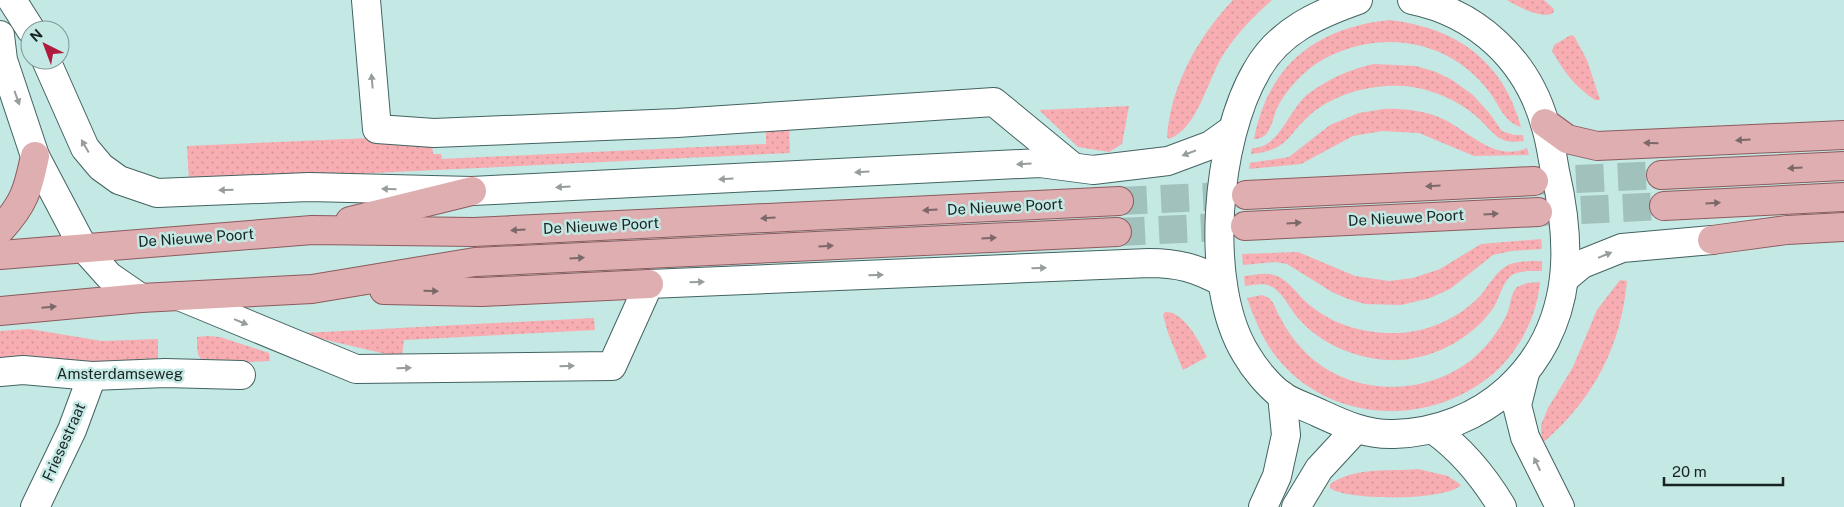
<svg xmlns="http://www.w3.org/2000/svg" width="1844" height="507" viewBox="0 0 1844 507" font-family="'Public Sans',sans-serif">
<defs>
<pattern id="grass-dots" width="8" height="8" patternUnits="userSpaceOnUse" patternTransform="scale(1.25)"><rect width="8" height="8" fill="#f7adb1"/><path d="M2 2h.1M6 6h.1" fill="none" stroke="#d39598" stroke-width="1.8" stroke-linecap="round"/></pattern>
</defs>
<rect width="100%" height="100%" fill="#c4e8e4"/>
<!-- grass -->
<g fill="url(#grass-dots)">
<path d="M1233,0H1272C1254,16 1238,32 1225,52C1208,76 1199,128 1169,139L1167,137C1171,85 1198,37 1233,0Z"/>
<path d="M1507,0H1544L1554,9V12C1544,21 1517,6 1507,0Z"/>
<path d="M1390,20C1457,28 1503,61 1521,127C1503,122 1499,103 1487,89C1450,42 1388,30 1334,54C1310,64 1289,85 1277,108C1274,116 1272,126 1267,133C1264,137 1259,139 1254,139C1268,65 1317,27 1390,20Z"/>
<path d="M1571,35L1574,36L1587,60L1600,100H1595C1575,87 1564,72 1552,51L1554,45Z"/>
<path d="M1374,64L1416,66L1436,72L1452,80L1473,95L1490,114L1502,131L1514,135H1523L1524,141C1497,145 1495,133 1477,117C1458,100 1430,88 1404,86C1372,84 1336,93 1311,114C1286,136 1289,150 1251,154L1252,148C1279,149 1289,109 1308,94C1328,79 1350,69 1374,64Z"/>
<path d="M1129,106L1122,144L1109,152L1078,147L1039,110Z"/>
<path d="M1384,109C1405,108 1427,111 1445,120C1471,133 1495,162 1527,148L1529,155L1474,156L1419,133L1382,131L1353,136L1301,164L1249,169L1250,163L1289,157L1330,125L1359,113Z"/>
<path d="M789,127L790,153L189,182L187,146L371,138L432,145L433,154H441L442,159L766,144V129Z"/>
<path d="M1541,239L1542,249L1511,251L1493,255L1450,289L1430,298L1401,305L1365,304L1348,299L1332,292L1287,264L1276,262L1243,265L1242,254L1298,252L1355,276L1389,281L1413,278L1440,269L1481,244Z"/>
<path d="M1542,261V271C1532,271 1520,270 1512,275C1503,281 1500,296 1495,305C1476,336 1436,358 1400,360C1363,362 1322,346 1298,318C1290,309 1284,295 1274,288C1265,282 1255,285 1245,286L1244,276C1254,275 1265,272 1274,275C1288,279 1296,293 1306,302C1332,325 1364,334 1398,333C1428,332 1459,318 1480,296C1488,287 1496,271 1508,265C1518,261 1530,261 1542,261Z"/>
<path d="M1620,280L1627,281C1621,346 1594,398 1545,441H1542L1541,425L1548,408L1573,367L1597,310Z"/>
<path d="M1540,282C1537,316 1520,349 1495,372C1433,427 1332,425 1278,359C1263,341 1255,320 1247,298L1262,295L1269,298C1275,303 1276,311 1280,317C1287,331 1296,343 1307,354C1358,403 1447,396 1490,341C1497,332 1504,322 1508,311C1511,303 1511,293 1517,287L1527,283Z"/>
<path d="M1165,312C1184,311 1200,343 1207,357L1183,370L1168,333L1163,315Z"/>
<path d="M594,318L595,330L404,340L402,355H390L305,335L304,333Z"/>
<path d="M29,329L102,341L158,339V357L154,364L0,360V331Z"/>
<path d="M207,336L220,337L269,353L270,361L209,364C196,360 197,350 197,337Z"/>
<path d="M1418,469L1448,476L1461,485C1447,501 1347,501 1330,488V484C1357,466 1388,472 1418,469Z"/>
</g>
<g fill="none" stroke-linecap="round" stroke-linejoin="round">
<!-- major-tunnel -->
<g stroke="#a1c1bd" stroke-width="28" stroke-dasharray="28 14" stroke-linecap="butt">
<path d="M1534,181L1661,175"/>
<path d="M1119,201L1245,195"/>
<path d="M1539,212L1664,206"/>
<path d="M1117,232L1243,226"/>
</g>
<!-- minor casing -->
<g stroke="#436361" stroke-width="30">
<g id="minor">
<path d="M12,0L31,30"/>
<path d="M366,0L377,129L434,133L677,123L994,102L1073,167"/>
<path d="M1358,0C1318,14 1279,31 1257,70C1216,139 1203,285 1246,354C1254,368 1268,385 1281,395C1292,403 1307,407 1319,413C1343,424 1366,435 1394,434C1483,431 1553,369 1564,278C1568,243 1563,206 1555,171C1552,155 1550,139 1545,124C1527,60 1477,13 1412,0"/>
<path d="M0,35L3,60L35,156L83,247L109,276L141,298"/>
<path d="M46,60L85,148L101,167L119,180L157,193L309,187L472,191L1040,163L1093,170L1168,161L1211,145L1232,130"/>
<path d="M1564,279L1582,264L1622,248L1712,240"/>
<path d="M179,296L356,369L612,366L649,284L1149,263C1178,263 1196,268 1222,282"/>
<path d="M0,372L23,370L92,376L165,373L241,375"/>
<path d="M1525,373L1517,405L1525,437L1560,507"/>
<path d="M1434,430C1462,450 1484,477 1502,507"/>
<path d="M35,507L72,430L92,376"/>
<path d="M1263,507L1277,476L1286,435L1282,395"/>
<path d="M1296,507L1319,469L1356,429"/>
</g>
</g>
<!-- major casing -->
<g stroke="#8b5b5e" stroke-width="30">
<g id="major">
<path d="M1545,123L1567,139L1597,146L1844,135"/>
<path d="M1661,175L1844,166"/>
<path d="M1246,195L1534,181"/>
<path d="M1664,206L1844,197"/>
<path d="M350,221L472,191"/>
<path d="M1245,226L1538,212"/>
<path d="M0,230C24,204 28,190 35,156"/>
<path d="M1712,240L1787,230L1844,227"/>
<path d="M0,255L312,230L474,232L1119,201"/>
<path d="M384,290L481,292L649,284"/>
<path d="M0,311L141,298L312,289L475,262L1117,232"/>
</g>
</g>
<!-- minor -->
<use href="#minor" stroke="#fff" stroke-width="28"/>
<!-- major -->
<use href="#major" stroke="#dfaeb1" stroke-width="28"/>
</g>
<!-- one-way arrows -->
<defs><path id="oneway-solid" d="M-6-.8H1V-3.2L6.5 0L1 3.2V.8H-6Z" transform="scale(1.25)"/></defs>
<g fill="#979c9c">
<use href="#oneway-solid" transform="translate(372 81) rotate(-95)"/>
<use href="#oneway-solid" transform="translate(17 98) rotate(70)"/>
<use href="#oneway-solid" transform="translate(85 146) rotate(-120)"/>
<use href="#oneway-solid" transform="translate(1189 153) rotate(159)"/>
<use href="#oneway-solid" transform="translate(1024 164) rotate(177)"/>
<use href="#oneway-solid" transform="translate(862 172) rotate(177)"/>
<use href="#oneway-solid" transform="translate(726 179) rotate(177)"/>
<use href="#oneway-solid" transform="translate(563 187) rotate(177)"/>
<use href="#oneway-solid" transform="translate(389 189) rotate(-179)"/>
<use href="#oneway-solid" transform="translate(226 190) rotate(178)"/>
<use href="#oneway-solid" transform="translate(1605 255) rotate(-22)"/>
<use href="#oneway-solid" transform="translate(1039 268) rotate(-2)"/>
<use href="#oneway-solid" transform="translate(876 275) rotate(-2)"/>
<use href="#oneway-solid" transform="translate(697 282) rotate(-2)"/>
<use href="#oneway-solid" transform="translate(241 322) rotate(22)"/>
<use href="#oneway-solid" transform="translate(567 366) rotate(-1)"/>
<use href="#oneway-solid" transform="translate(404 368) rotate(-1)"/>
<use href="#oneway-solid" transform="translate(1537 464) rotate(-115)"/>
</g>
<g fill="#7b696a">
<use href="#oneway-solid" transform="translate(1743 140) rotate(177)"/>
<use href="#oneway-solid" transform="translate(1651 143) rotate(-179)"/>
<use href="#oneway-solid" transform="translate(1795 168) rotate(177)"/>
<use href="#oneway-solid" transform="translate(1433 186) rotate(177)"/>
<use href="#oneway-solid" transform="translate(1713 203) rotate(-3)"/>
<use href="#oneway-solid" transform="translate(930 210) rotate(177)"/>
<use href="#oneway-solid" transform="translate(1491 214) rotate(-3)"/>
<use href="#oneway-solid" transform="translate(768 218) rotate(177)"/>
<use href="#oneway-solid" transform="translate(1294 223) rotate(-3)"/>
<use href="#oneway-solid" transform="translate(518 230) rotate(177)"/>
<use href="#oneway-solid" transform="translate(989 238) rotate(-3)"/>
<use href="#oneway-solid" transform="translate(826 246) rotate(-3)"/>
<use href="#oneway-solid" transform="translate(577 258) rotate(-3)"/>
<use href="#oneway-solid" transform="translate(431 291) rotate(1)"/>
<use href="#oneway-solid" transform="translate(49 307) rotate(-5)"/>
</g>
<g text-anchor="middle" stroke-width="5" stroke-linejoin="round" paint-order="stroke">
<!-- street labels -->
<g font-size="15" fill="#172423" stroke="#c4e8e4">
<text transform="translate(1005 207) rotate(-3)" y="5">De Nieuwe Poort</text>
<text transform="translate(1406 218) rotate(-3)" y="5">De Nieuwe Poort</text>
<text transform="translate(601 226) rotate(-3)" y="5">De Nieuwe Poort</text>
<text transform="translate(196 238) rotate(-4)" y="5">De Nieuwe Poort</text>
<text x="120" y="379">Amsterdamseweg</text>
<text transform="translate(64 442) rotate(-66)" y="5">Friesestraat</text>
</g>
</g>
<!-- north arrow -->
<g transform="translate(45 45) rotate(318)"><circle r="24" fill="#c4e8e4" stroke="#7f9a97"/>
<path d="M0-4L9 19L0 12L-9 19Z" fill="#af1b3c"/>
<text y="-8" font-size="14" font-weight="bold" text-anchor="middle" fill="#172423">N</text>
</g>
<!-- scale -->
<path d="M1664 477v8h119v-8" fill="none" stroke="#172423" stroke-width="2.5"/>
<text x="1672" y="477" font-size="15" fill="#172423" stroke="#c4e8e4" stroke-width="4" paint-order="stroke">20 m</text>
</svg>
